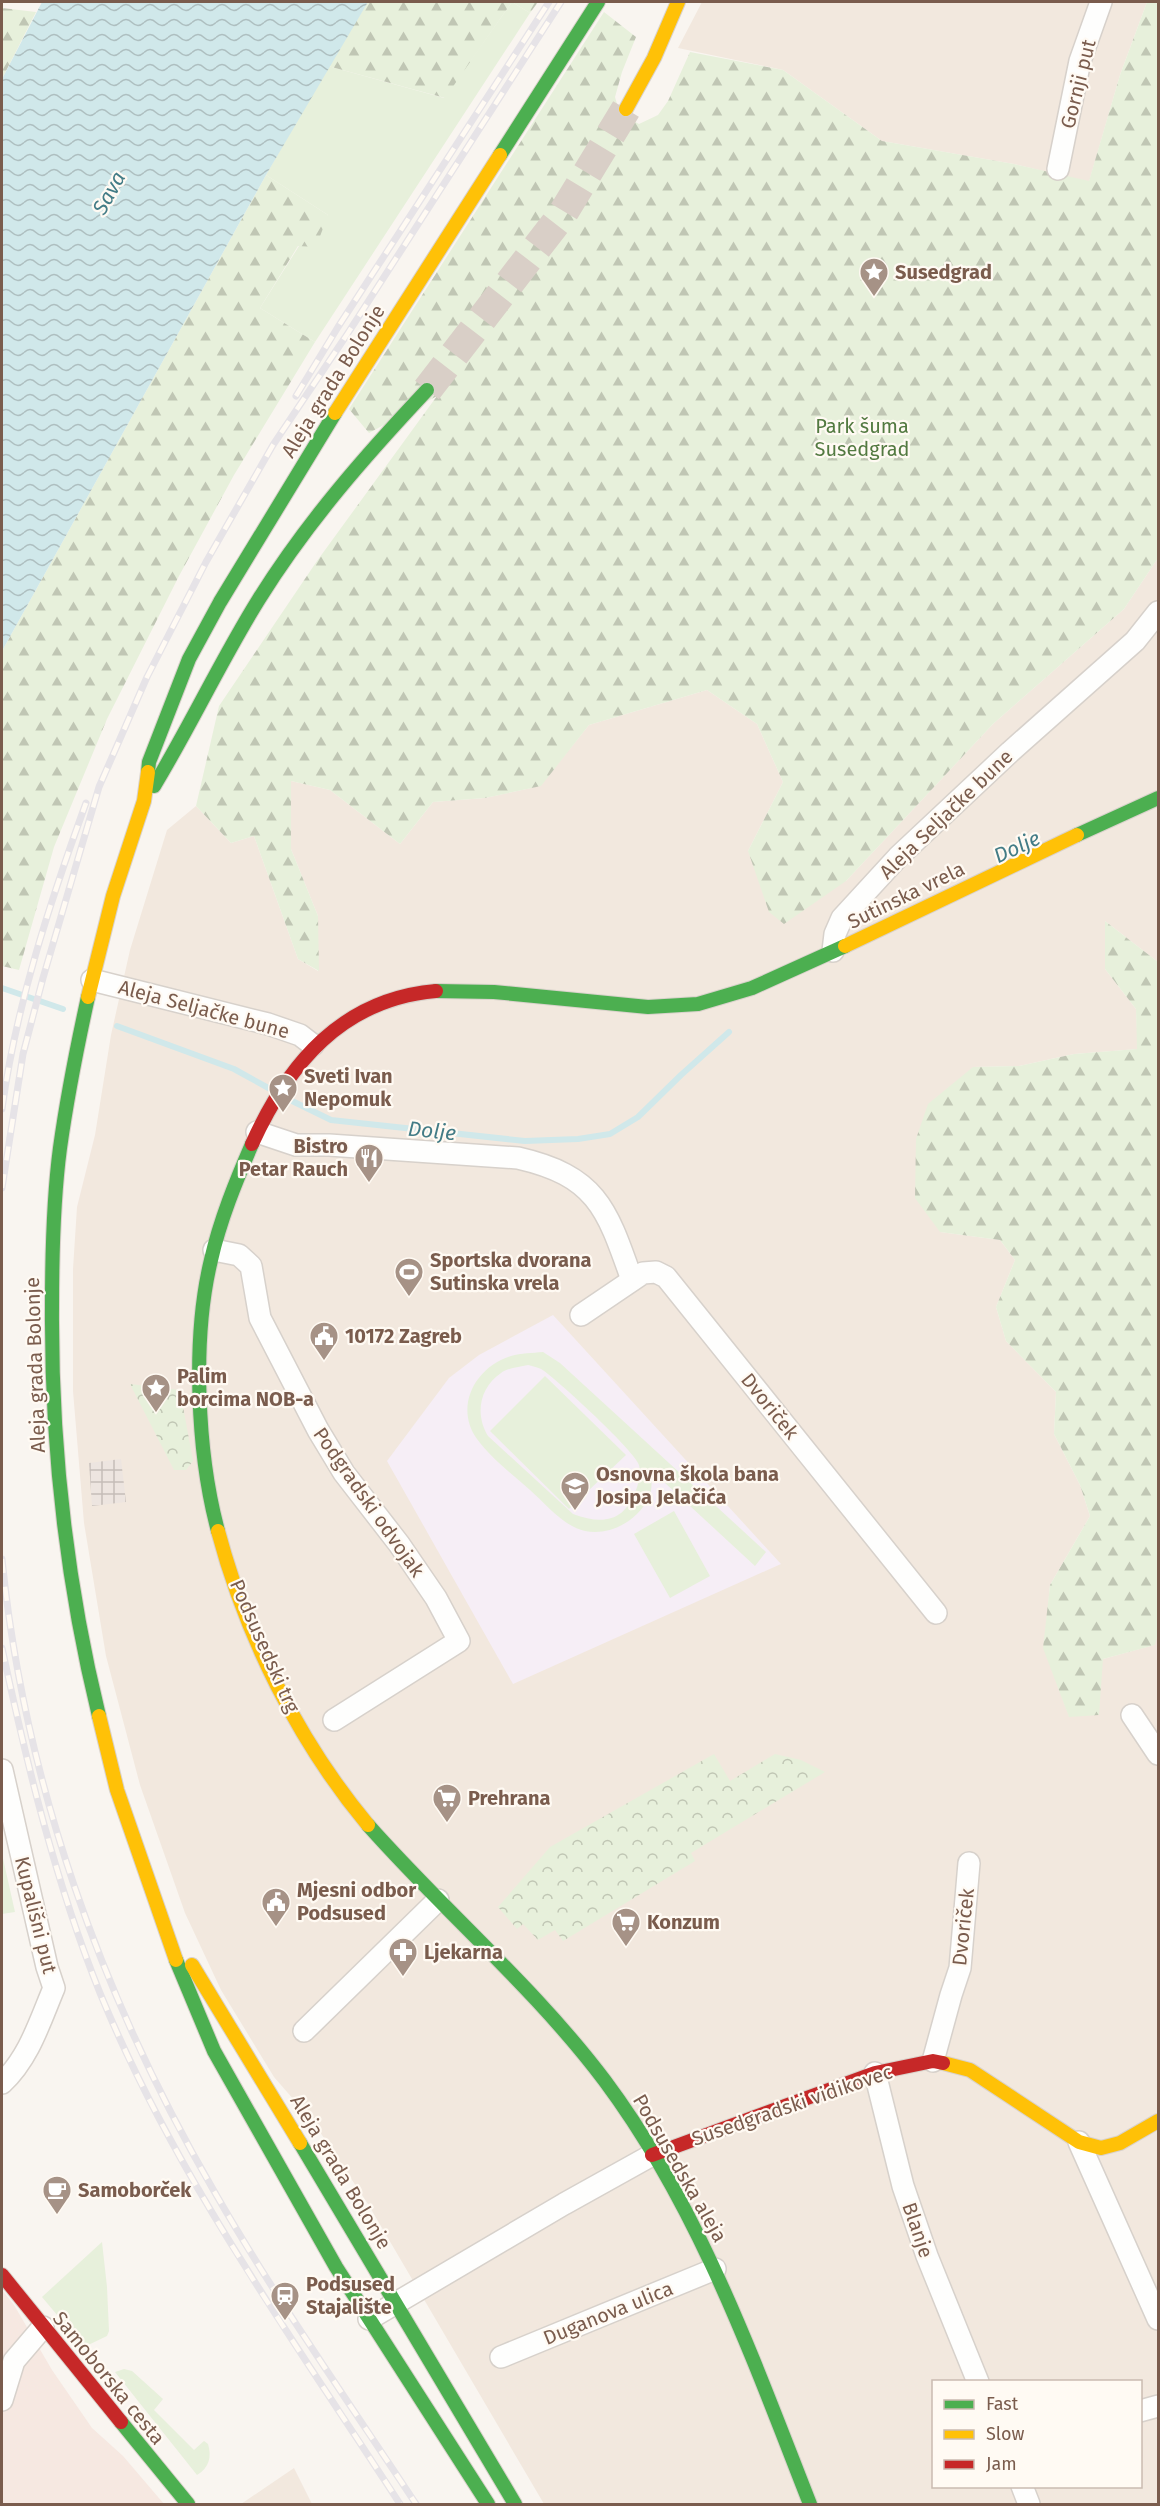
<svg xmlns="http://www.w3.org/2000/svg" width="1160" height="2506" viewBox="0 0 1160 2506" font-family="'Fira Sans',sans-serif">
<defs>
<pattern id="industrial-grid" width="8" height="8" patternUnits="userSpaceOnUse" patternTransform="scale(1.5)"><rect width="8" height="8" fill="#ede5e0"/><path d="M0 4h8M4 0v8" fill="none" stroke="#c5bdb8"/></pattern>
<pattern id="forest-firs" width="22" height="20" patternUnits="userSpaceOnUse" patternTransform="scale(1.5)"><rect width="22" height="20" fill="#e7f0db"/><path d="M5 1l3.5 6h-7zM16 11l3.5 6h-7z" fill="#c0c6b4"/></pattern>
<pattern id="park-crowns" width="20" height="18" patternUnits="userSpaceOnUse" patternTransform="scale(1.5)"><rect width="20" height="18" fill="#e7f0db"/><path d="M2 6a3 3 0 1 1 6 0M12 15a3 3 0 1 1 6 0" fill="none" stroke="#c0c6b4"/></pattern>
<pattern id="water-waves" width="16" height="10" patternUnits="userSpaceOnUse" patternTransform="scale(1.5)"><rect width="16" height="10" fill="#d0e8ea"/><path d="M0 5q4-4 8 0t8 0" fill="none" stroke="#aebfc0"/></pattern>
</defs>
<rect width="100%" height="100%" fill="#f9f5f0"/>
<!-- residential -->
<g fill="#f2e8de" fill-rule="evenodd">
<path d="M702,2H1147L1120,75L1089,182L1014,164L882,141L783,70L678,48Z"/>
<path d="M1158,558V962L1105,921V969L1136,1009L1138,1049L1074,1054L1019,1066L973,1067L940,1232L1000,1240L1015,1260L996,1307L1006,1341L1056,1392L1054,1434L1080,1485L1090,1516L1050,1585L1044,1648L1069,1716L1103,1659L1154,1645L1158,1633V2504H544L368,2204L314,2123L274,2077L221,1990L185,1913L140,1785L106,1656L84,1523L73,1391V1269L77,1207L95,1135L111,1035L130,950L167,830L196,806L231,843L254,836L298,959L318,971V916L291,849V781L330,790L400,844L433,802L485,798L540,786L589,725L707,690L757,724L783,782L748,851L846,881L993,724L1124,609ZM934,2382H1140V2486H934Z"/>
<path d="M294,2468L312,2504H241Z"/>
</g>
<!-- commercial -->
<path fill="#f6e8e1" d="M2,2290L14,2305L52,2370L92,2428L123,2456L164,2504H2Z"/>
<!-- industrial -->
<path fill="url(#industrial-grid)" d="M121,1459L126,1502L92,1506L89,1463Z"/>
<!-- education -->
<path fill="#f6eef6" d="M553,1315L781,1564L513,1684L387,1461L449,1378L479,1355Z"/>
<!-- grass -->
<g fill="#e7f0db" fill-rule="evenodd">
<path d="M512,2L530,13L315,342L260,308L299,246L328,215L266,175L328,66L444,98Z"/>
<path d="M543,1352L560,1363L766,1552L755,1566L651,1470C651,1479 653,1488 649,1497C638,1521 610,1536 585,1531C563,1526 546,1504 530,1490C512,1474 491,1458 477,1439C454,1407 475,1367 511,1356C521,1353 532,1353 543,1352ZM528,1365C532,1366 537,1367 541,1369C556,1378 631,1448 638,1463C642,1471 639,1481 636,1490C624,1522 603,1525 573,1514L488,1436C475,1415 479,1388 501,1373C508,1368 519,1367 528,1365Z"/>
<path d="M545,1376L626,1455L569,1509L490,1431Z"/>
<path d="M674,1511L710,1576L670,1598L634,1534Z"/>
<path d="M2,1854L15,1912L2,1914Z"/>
<path d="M102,2242L107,2287L109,2331L107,2336L84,2347L42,2297Z"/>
<path d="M124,2369L132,2371L163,2399L154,2410L194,2450L204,2441L208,2444C212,2457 209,2468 197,2475L115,2372Z"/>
</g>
<!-- forest -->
<g fill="url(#forest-firs)">
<path d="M368,2H538L530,13L512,2L445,98L328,66Z"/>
<path d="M1147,2H1158V558L1124,609L993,724L846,881L784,924L769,912L748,851L783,782L757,724L707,690L589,725L541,786L485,798L433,802L400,844L330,790L291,781V849L318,916L319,971L298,959L254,836L231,843L196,806L219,706L317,561L437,396L369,433L349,409L604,12L636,37L622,72L615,97L620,114L639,124L658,115L668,101L690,52L783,70L882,141L1014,164L1089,181L1120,75Z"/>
<path d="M2,8L36,12L2,79Z"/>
<path d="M266,175L328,215L316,247L298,246L260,308L315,342L234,475L179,576L107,719L54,847L19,970L2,966V651Z"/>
<path d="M1105,921L1158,962V1633L1155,1645L1103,1659L1099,1715L1069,1717L1043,1648L1050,1585L1090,1516L1080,1485L1054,1434L1056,1392L1006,1341L996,1307L1015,1260L1000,1240L940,1232L915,1198L916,1139L928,1104L973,1067L1019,1066L1074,1054L1137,1049L1136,1009L1105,969Z"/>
</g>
<!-- park -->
<g fill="url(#park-crowns)">
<path d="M130,1384L180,1390L193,1461L186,1470H174Z"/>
<path d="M714,1754L730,1781L775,1754L801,1760L825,1772L691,1853L695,1861L563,1941L555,1930L538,1940L523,1924L517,1929L498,1907L550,1847Z"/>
</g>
<!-- water -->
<path fill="url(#water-waves)" d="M42,2H368L266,175L2,651V79Z"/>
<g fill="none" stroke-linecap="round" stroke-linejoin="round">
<!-- stream -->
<g stroke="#d0e8ea" stroke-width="6">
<path d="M2,988L63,1009"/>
<path d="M117,1026L234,1069L272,1090"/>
<path d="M286,1098L331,1120L525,1141L578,1139L610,1134L638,1117L681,1075L729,1032"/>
</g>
<!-- secondary-tunnel -->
<path stroke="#d9cfc7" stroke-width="30" stroke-dasharray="30 15" stroke-linecap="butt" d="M427,390L562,215L626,109"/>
<!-- street casing -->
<g stroke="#d7d1cb" stroke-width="24">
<g id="street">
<path d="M1058,169L1080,61L1101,2"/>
<path d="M833,951L835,934L842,918L898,857L1010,752L1135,641L1158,612"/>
<path d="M92,980L268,1024L300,1035L313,1045"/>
<path d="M257,1132L296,1145H329L518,1158C597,1176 607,1209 632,1280"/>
<path d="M214,1250L239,1255L251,1266L260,1318L318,1430L344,1473L399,1544L436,1598L459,1641L334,1720"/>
<path d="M581,1315L643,1273L656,1272L666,1277L936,1613"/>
<path d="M1132,1715L1158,1754"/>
<path d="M2,1770L47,1967L54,1988C40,2021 29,2058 2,2083"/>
<path d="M304,2031L438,1900"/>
<path d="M933,2061L951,1995L960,1968L969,1863"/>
<path d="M875,2073L903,2186L927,2256L978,2382"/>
<path d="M1079,2142L1158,2319"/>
<path d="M369,2319L564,2204L652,2155"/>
<path d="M501,2357L715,2269"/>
<path d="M2,2400L14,2361L43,2327"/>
<path d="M1140,2411L1158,2406"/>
<path d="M1022,2486L1029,2504"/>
</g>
</g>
<!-- fast casing -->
<g stroke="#d9d2cb" stroke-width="16">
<g id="fast">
<path d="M500,155L598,2"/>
<path d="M148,772L149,762L189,659L220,602L335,413"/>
<path d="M154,786C191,725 221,660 259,599C307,522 365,456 427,390"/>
<path d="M1077,835L1158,798"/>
<path d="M436,991L494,992L648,1007L698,1004L752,988L845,946"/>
<path d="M88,997C77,1047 67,1098 60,1148C53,1201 52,1254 52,1307C51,1445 66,1581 99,1716"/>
<path d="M218,1531C197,1453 192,1338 211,1260C220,1220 236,1181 252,1144"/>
<path d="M368,1825C445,1912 535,1988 605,2081C699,2207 753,2359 810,2504"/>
<path d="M176,1960L214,2051L336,2267L488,2504"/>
<path d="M300,2143L515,2504"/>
<path d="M121,2422L188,2504"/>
</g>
</g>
<!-- slow casing -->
<g stroke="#d9d2cb" stroke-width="16">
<g id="slow">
<path d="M626,109L654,58L678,2"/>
<path d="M335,413L500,155"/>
<path d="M845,946L1077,835"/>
<path d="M88,997L113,896L144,801L148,772"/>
<path d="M218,1531C246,1636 298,1741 368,1825"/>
<path d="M99,1716L117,1790L176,1960"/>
<path d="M192,1965L300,2143"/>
<path d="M943,2063L970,2070L1079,2142L1101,2148L1120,2143L1158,2121"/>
</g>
</g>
<!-- jam casing -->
<g stroke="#d9d2cb" stroke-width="16">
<g id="jam">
<path d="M252,1144C288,1064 342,999 436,991"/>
<path d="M652,2155L875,2073L933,2061L943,2063"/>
<path d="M2,2275L121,2422"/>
</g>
</g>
<!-- street -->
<use href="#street" stroke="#fefefd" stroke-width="21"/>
<!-- fast -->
<use href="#fast" stroke="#4caf50" stroke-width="14"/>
<!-- slow -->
<use href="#slow" stroke="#ffc107" stroke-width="14"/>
<!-- jam -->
<use href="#jam" stroke="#c62828" stroke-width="14"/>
<!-- rail casing -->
<g stroke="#e6e3e7" stroke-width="7">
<g id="rail">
<path d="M296,396L338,327L549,2"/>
<path d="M2,1109C16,1005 50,902 86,803"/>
<path d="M2,1188L23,1054L43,978L99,787L147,677L206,562L273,445L348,333L561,2"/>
<path d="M2,1559C24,1781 102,1998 214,2191C276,2299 348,2401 416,2504"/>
<path d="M2,1648C27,1765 55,1881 100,1993C175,2176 293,2339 400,2504"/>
</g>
</g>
<!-- rail -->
<use href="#rail" stroke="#fffaf3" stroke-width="4.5" stroke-dasharray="14" stroke-linecap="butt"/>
</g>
<!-- icons -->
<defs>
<g id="sight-pin" transform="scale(1.5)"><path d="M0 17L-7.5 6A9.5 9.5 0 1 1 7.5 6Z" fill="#a69286" stroke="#fffaf3"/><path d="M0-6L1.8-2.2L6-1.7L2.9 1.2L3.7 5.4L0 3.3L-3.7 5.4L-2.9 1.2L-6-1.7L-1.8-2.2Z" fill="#fff"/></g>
<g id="restaurant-pin" transform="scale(1.5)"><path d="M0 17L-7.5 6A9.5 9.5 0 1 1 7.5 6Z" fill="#a69286" stroke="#fffaf3"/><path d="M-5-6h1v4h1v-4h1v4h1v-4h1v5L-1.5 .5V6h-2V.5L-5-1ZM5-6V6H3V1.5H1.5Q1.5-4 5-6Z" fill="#fff"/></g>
<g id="stadium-pin" transform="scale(1.5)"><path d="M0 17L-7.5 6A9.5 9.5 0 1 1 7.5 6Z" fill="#a69286" stroke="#fffaf3"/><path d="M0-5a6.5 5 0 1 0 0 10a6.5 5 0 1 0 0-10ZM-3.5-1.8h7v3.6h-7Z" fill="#fff"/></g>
<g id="civic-pin" transform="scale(1.5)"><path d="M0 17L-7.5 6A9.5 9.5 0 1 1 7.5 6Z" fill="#a69286" stroke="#fffaf3"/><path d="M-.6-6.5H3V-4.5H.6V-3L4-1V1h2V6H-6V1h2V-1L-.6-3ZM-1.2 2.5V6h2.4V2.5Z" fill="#fff"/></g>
<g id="school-pin" transform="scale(1.5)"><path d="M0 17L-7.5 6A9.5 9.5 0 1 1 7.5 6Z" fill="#a69286" stroke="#fffaf3"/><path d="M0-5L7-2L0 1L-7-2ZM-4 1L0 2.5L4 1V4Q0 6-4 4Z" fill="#fff"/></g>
<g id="supermarket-pin" transform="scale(1.5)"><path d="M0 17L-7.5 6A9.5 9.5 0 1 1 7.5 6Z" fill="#a69286" stroke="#fffaf3"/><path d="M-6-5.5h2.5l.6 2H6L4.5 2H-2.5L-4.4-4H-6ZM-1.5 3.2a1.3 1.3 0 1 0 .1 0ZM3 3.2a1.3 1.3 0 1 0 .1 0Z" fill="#fff"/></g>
<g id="pharmacy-pin" transform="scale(1.5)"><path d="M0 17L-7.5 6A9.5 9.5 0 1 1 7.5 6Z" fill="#a69286" stroke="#fffaf3"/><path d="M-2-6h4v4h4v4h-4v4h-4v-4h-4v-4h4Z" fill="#fff"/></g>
<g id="cafe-pin" transform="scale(1.5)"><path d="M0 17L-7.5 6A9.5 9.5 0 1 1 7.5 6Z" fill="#a69286" stroke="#fffaf3"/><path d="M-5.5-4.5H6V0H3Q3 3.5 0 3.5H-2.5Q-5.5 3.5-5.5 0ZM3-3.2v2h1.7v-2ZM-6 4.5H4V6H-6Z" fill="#fff"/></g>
<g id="station-pin" transform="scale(1.5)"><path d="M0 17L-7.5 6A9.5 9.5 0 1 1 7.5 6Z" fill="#a69286" stroke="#fffaf3"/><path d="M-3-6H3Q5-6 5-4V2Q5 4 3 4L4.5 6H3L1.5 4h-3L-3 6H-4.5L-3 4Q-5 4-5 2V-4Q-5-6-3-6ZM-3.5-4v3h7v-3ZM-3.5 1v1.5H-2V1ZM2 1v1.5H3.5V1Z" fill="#fff"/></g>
</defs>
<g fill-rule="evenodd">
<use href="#sight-pin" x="874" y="272"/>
<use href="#sight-pin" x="283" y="1088"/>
<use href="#restaurant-pin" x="369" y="1158"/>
<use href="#stadium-pin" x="409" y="1272"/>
<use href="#civic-pin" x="324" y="1336"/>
<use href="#sight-pin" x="156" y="1388"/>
<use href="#school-pin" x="575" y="1486"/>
<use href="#supermarket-pin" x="447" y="1798"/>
<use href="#civic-pin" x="276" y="1902"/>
<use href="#supermarket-pin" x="626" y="1922"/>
<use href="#pharmacy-pin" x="403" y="1952"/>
<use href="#cafe-pin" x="57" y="2190"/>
<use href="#station-pin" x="285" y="2296"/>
</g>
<g text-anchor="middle" stroke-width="4.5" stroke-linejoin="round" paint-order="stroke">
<!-- street labels -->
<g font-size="20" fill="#7a5c4d" stroke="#fffaf3">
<text transform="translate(1078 84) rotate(-76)" y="7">Gornji put</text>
<text transform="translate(333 381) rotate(-58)" y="7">Aleja grada Bolonje</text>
<text transform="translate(946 814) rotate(-44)" y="7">Aleja Seljačke bune</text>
<text transform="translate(906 895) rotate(-26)" y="7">Sutinska vrela</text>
<text transform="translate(204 1009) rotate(15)" y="7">Aleja Seljačke bune</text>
<text transform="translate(35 1365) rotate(-92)" y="7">Aleja grada Bolonje</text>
<text transform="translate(770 1406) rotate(51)" y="7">Dvoriček</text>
<text transform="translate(369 1502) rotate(55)" y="7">Podgradski odvojak</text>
<text transform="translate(265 1646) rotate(66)" y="7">Podsusedski trg</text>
<text transform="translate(36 1915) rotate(76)" y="7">Kupališni put</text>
<text transform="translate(963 1927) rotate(-84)" y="7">Dvoriček</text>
<text transform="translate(792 2105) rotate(-19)" y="7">Susedgradski vidikovec</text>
<text transform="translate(680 2168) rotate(60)" y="7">Podsusedska aleja</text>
<text transform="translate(341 2172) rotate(59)" y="7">Aleja grada Bolonje</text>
<text transform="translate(918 2230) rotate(71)" y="7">Blanje</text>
<text transform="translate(608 2313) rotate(-22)" y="7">Duganova ulica</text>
<text transform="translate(109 2378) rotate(51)" y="7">Samoborska cesta</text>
</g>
<!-- poi labels -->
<g font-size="20" font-weight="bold" fill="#7a5c4d" stroke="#fffaf3" text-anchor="start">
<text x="895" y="279">Susedgrad</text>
<text x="304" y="1083">Sveti Ivan<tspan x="304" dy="23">Nepomuk</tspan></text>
<text x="348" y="1153" text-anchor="end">Bistro<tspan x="348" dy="23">Petar Rauch</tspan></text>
<text x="430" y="1267">Sportska dvorana<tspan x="430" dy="23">Sutinska vrela</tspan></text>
<text x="345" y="1343">10172 Zagreb</text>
<text x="177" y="1383">Palim<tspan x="177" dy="23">borcima NOB-a</tspan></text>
<text x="596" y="1481">Osnovna škola bana<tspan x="596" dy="23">Josipa Jelačića</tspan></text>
<text x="468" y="1805">Prehrana</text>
<text x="297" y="1897">Mjesni odbor<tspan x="297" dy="23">Podsused</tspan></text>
<text x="647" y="1929">Konzum</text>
<text x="424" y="1959">Ljekarna</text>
<text x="78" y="2197">Samoborček</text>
<text x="306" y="2291">Podsused<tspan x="306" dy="23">Stajalište</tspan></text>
</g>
<!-- park labels -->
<g font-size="20" fill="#537a41" stroke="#fffaf3">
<text x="862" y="433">Park šuma<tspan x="862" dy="23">Susedgrad</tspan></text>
</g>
<!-- water labels -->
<g font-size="21" font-style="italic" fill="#437c86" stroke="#fffaf3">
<text transform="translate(109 193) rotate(-61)" y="7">Sava</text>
<text transform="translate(1017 847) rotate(-25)" y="7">Dolje</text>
<text transform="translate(432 1131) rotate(6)" y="7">Dolje</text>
</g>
</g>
<!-- border -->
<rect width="1160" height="2506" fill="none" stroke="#7a5c4d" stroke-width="6"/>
<!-- legend -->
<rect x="932" y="2380" width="210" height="108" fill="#fffaf3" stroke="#cabbb1" stroke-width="1.5"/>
<rect x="944" y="2400" width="30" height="9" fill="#4caf50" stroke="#cabbb1" stroke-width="1.5"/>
<text x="986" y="2410" font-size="18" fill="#7a5c4d">Fast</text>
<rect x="944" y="2430" width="30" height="9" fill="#ffc107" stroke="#cabbb1" stroke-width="1.5"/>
<text x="986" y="2440" font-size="18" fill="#7a5c4d">Slow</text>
<rect x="944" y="2460" width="30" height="9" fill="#c62828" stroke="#cabbb1" stroke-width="1.5"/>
<text x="986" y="2470" font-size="18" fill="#7a5c4d">Jam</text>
</svg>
